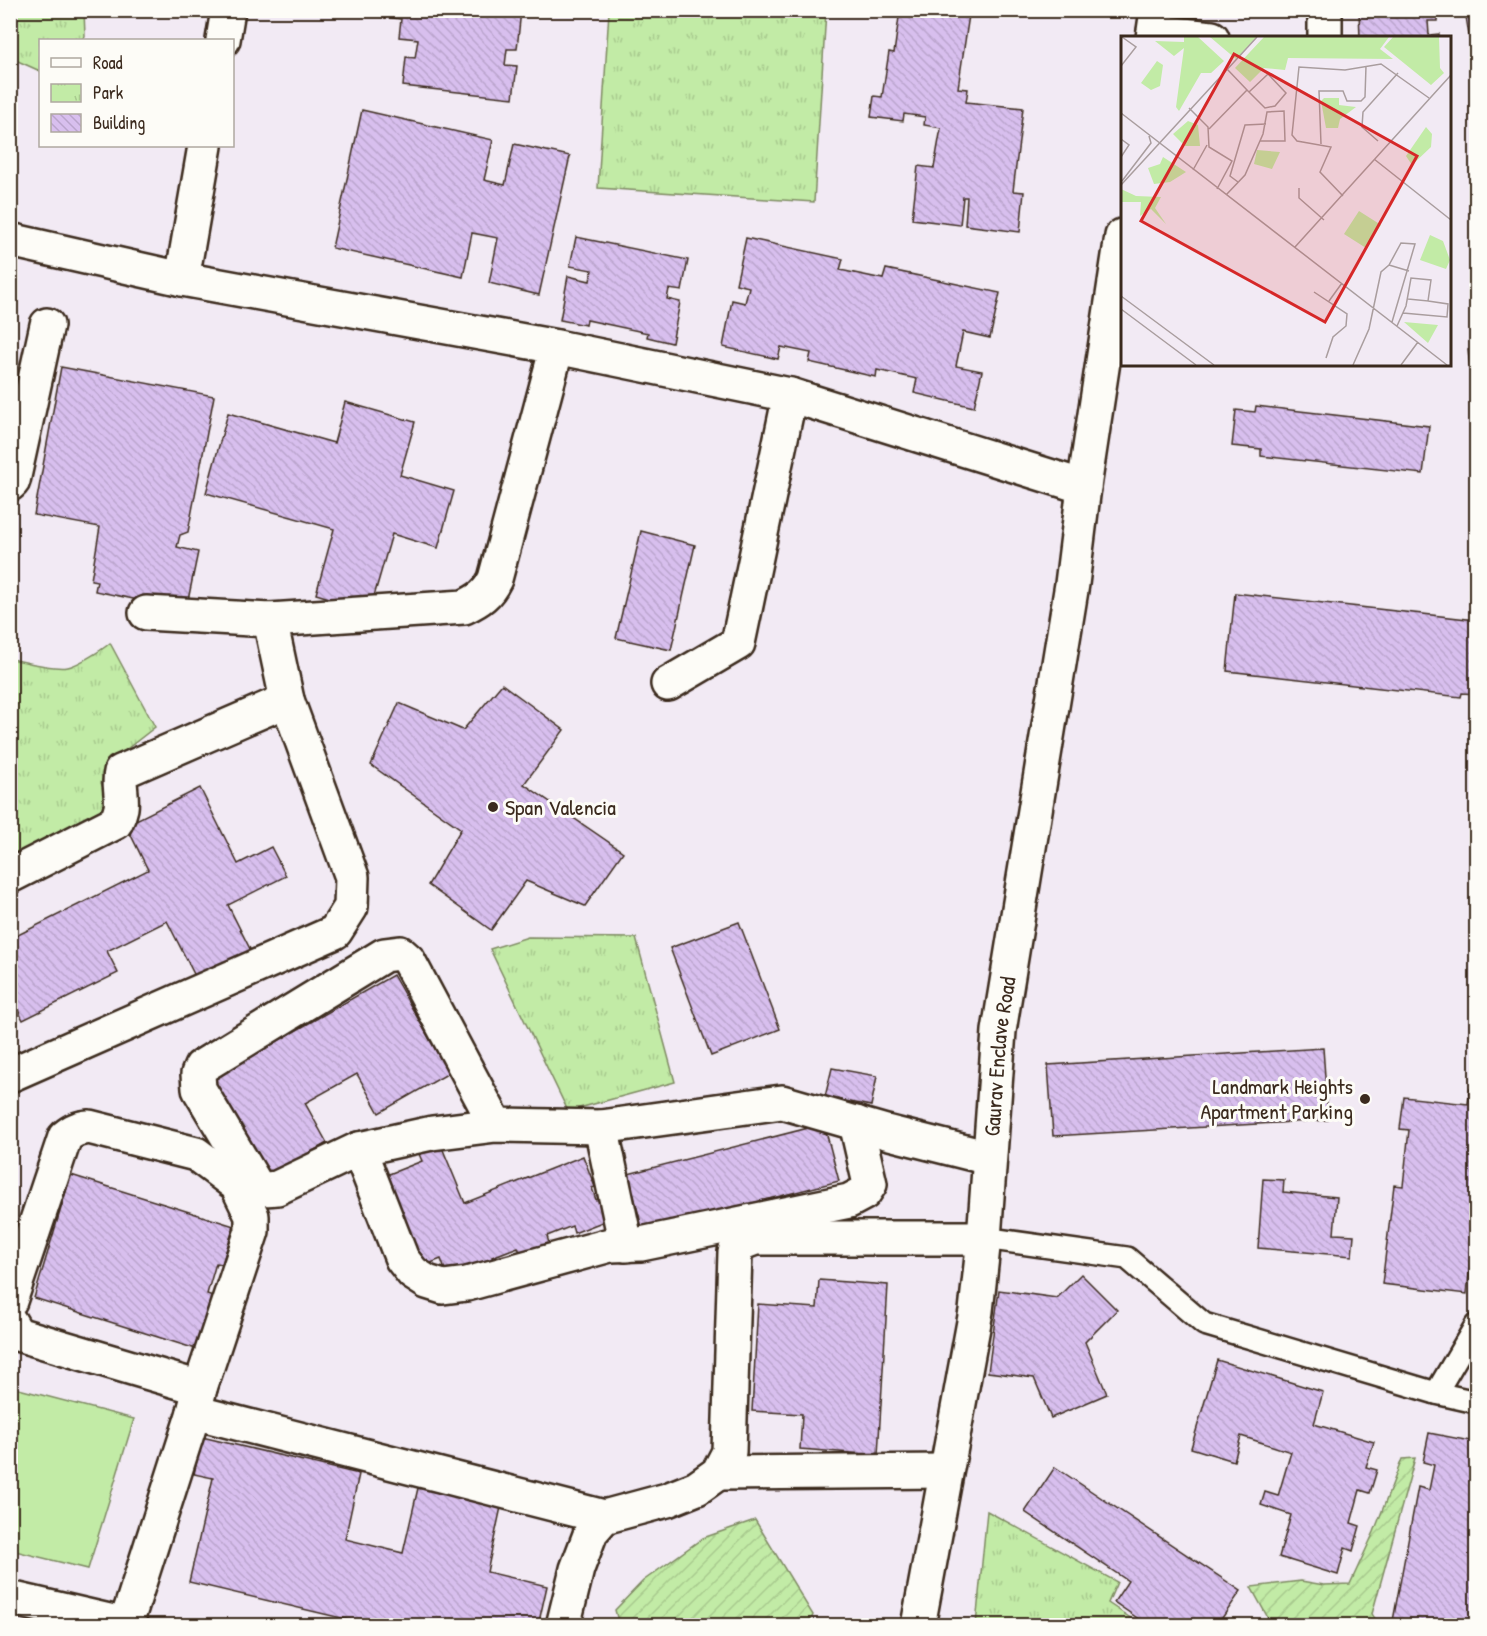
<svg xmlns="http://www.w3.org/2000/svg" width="1487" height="1636" viewBox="0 0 1487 1636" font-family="'Patrick Hand',sans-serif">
<defs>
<pattern id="park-tufts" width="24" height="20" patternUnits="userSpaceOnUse" patternTransform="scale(1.5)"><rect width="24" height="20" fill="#c2eba6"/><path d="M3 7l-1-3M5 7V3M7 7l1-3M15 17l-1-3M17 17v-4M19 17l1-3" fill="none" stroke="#a8ca8e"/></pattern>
<pattern id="garden-furrows" width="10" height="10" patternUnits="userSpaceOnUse" patternTransform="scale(1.5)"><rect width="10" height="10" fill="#c2eba6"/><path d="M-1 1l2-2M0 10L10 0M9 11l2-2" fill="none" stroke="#a8ca8e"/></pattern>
<pattern id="building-back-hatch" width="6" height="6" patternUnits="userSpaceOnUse" patternTransform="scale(1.5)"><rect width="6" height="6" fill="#d8bfee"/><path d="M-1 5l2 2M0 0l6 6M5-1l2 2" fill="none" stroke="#baa4cc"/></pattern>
</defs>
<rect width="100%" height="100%" fill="#f2eaf4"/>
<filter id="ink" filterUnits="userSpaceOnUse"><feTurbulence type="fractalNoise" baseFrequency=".0167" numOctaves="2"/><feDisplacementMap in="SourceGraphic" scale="12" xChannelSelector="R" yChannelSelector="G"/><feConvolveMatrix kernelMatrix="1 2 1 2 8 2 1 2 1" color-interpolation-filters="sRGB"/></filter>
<g filter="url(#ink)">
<!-- grass -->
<path fill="#c2eba6" stroke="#7e8a62" stroke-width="1.5" d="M11,1387L134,1419L88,1569L11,1550Z"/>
<!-- park -->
<g fill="url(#park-tufts)" stroke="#7e8a62" stroke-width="1.5">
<path d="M11,10L84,11L85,36L81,40H40V71L11,58Z"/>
<path d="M609,11H826L814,202L598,188Z"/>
<path d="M110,643L155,727L109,763L101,783L112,810L11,862V659C25,662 54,670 68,667C78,665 102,650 110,643Z"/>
<path d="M528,937L636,938L675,1082L568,1111L490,949Z"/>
<path d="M987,1511L1117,1582L1108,1603L1138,1623L1137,1625H976Z"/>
</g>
<!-- garden -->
<g fill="url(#garden-furrows)" stroke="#7e8a62" stroke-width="1.5">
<path d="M1415,1458L1372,1614L1379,1625H1272L1251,1587L1301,1581L1324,1585L1350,1584L1374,1532L1402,1459Z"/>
<path d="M755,1520L813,1615L809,1625H619L615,1610L643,1581L703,1538Z"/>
</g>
<!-- building -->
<g fill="url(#building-back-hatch)" stroke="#3b2a1e" stroke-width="1.5">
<path d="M329,10H521L517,49H507L505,65L517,66L513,98L403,86L406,57L415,58L418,39L399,37L401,19Z"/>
<path d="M900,10H940L969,15L958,88L968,89L966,102L1023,108L1013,191L1024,192L1020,232L965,225L967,197H963L960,225L912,219L918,166L934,168L941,128L924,125L925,117L904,114L903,121L871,117L874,96L882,97L889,52L894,53Z"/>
<path d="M1359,10H1438V21H1428L1429,35L1439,34V38H1360Z"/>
<path d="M1465,10H1476V73H1475Z"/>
<path d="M362,110L493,140L484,180L505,185L514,144L570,156L539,295L489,283L498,238L472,233L463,277L332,248Z"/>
<path d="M576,237L688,260L682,291L669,289L667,299L680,302L672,343L647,337L648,333L587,320L586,325L560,320L568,276L590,281L592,270L570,266Z"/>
<path d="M746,238L843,259L840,270L883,279L886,269L1000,293L990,338L963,332L956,366L982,371L974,407L914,393L917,379L877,370L876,377L809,362L811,353L781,347L778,359L723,347L732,300L745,303L749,287L736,284Z"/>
<path d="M1476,349V394L1473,395L1468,350Z"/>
<path d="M61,367L214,396L188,532L180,535L177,547L198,552L186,610L95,591L97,581L91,580L100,527L34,515Z"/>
<path d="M345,402L415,422L400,475L454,491L438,548L392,534L370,610L316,594L334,529L206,493L228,413L334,443Z"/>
<path d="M1256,406L1429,426L1423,474L1261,456V449L1232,446L1236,410L1255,412Z"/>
<path d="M641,531L695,545L671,650L616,638Z"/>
<path d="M1235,593L1476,620V694L1462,693L1461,697L1227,671Z"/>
<path d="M502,684L564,730L524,784L623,852L585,906L526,881L491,930L428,885L461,829L371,765L399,703L463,730Z"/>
<path d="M200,788L238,864L271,847L286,876L228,905L251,951L196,978L167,921L107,951L118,973L23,1020L12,998L10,999V939L148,870L126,825Z"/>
<path d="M739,922L780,1029L711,1056L670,948Z"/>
<path d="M393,975L449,1073L379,1113L357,1074L305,1103L327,1143L258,1182L203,1084Z"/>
<path d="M1323,1048L1328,1120L1053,1136L1048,1065Z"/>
<path d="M832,1068L877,1076L871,1106L825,1097Z"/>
<path d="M1470,1089L1476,1090V1210L1467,1294L1382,1284L1394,1185L1403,1186L1409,1130L1400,1129L1404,1097L1468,1104Z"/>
<path d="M824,1124L839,1181L643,1231L628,1174Z"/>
<path d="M441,1145L465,1203L583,1156L595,1187L592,1188L596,1200L606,1195L615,1217L574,1233L572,1226L547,1236L549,1243L521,1255L518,1247L492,1257L493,1260L448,1278L441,1259L418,1268L384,1176L422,1161L419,1154Z"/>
<path d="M71,1175L234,1226L222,1264L216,1263L207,1294L213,1296L196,1349L34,1298Z"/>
<path d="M1263,1179L1284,1180L1283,1192L1337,1197L1334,1234L1354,1235L1352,1256L1258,1248Z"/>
<path d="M1081,1274L1117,1310L1085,1342L1107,1394L1051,1418L1034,1378L988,1372L999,1290L1057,1298Z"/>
<path d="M819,1280L888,1285L878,1455L800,1449L802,1414L752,1411L758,1304L817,1308Z"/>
<path d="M1217,1360L1323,1392L1314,1424L1374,1442L1366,1467L1377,1470L1370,1493L1360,1490L1351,1523L1360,1526L1353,1551L1345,1548L1338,1575L1279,1557L1291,1515L1261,1505L1265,1492L1278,1496L1291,1452L1241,1436L1234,1461L1191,1448Z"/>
<path d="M1429,1433L1476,1442V1601L1474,1615L1476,1616V1626H1392L1418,1487L1429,1490L1434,1465L1423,1462Z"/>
<path d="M202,1437L359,1474L345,1539L403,1553L418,1488L501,1507L487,1572L547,1586L538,1626H375L189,1582L213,1478L194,1474Z"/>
<path d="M1055,1467L1241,1591L1222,1618L1231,1623L1230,1626H1141L1143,1622L1114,1602L1128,1581L1025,1512Z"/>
</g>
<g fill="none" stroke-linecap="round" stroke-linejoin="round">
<!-- service casing -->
<g stroke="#3b2a1e" stroke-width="26">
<g id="service">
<path d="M984,1238L1127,1258L1204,1324L1436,1393L1476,1402"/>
<path d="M1436,1393L1476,1325"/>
</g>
</g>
<!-- minor casing -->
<g stroke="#3b2a1e" stroke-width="38">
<g id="minor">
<path d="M1154,32L1212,38"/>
<path d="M1325,38V10"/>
<path d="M223,40L228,10"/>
<path d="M10,240L182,279L557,347L790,395L1084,487"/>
<path d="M182,279L205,146"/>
<path d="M10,484L13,481L47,325"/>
<path d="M146,613L270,620"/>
<path d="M668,684L738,643L790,395"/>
<path d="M10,876L116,822C118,818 120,813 121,808C123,795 118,784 121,772L287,700"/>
<path d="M10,1075L335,932L351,907L352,877L287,700L270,620L464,607C479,600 488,594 495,579L557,347"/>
<path d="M496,1125L408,960L400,953L384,955L201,1067L198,1074L199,1089L255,1183C262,1190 268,1189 277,1188L359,1149L432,1133L496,1125L601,1127L782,1102L886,1132L989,1158"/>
<path d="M601,1127L626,1245"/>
<path d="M359,1149L402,1259L413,1273L427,1282L443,1287L467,1284L610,1245L641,1244L849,1201L864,1193L870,1184L856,1123"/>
<path d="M10,1301L65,1137C73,1130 79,1128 89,1127L196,1154L237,1185L252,1216V1231L200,1388L194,1412"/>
<path d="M10,1322L17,1334L200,1388"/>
<path d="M718,1473L946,1471"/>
<path d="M10,1598L131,1626"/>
<path d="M126,1624L194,1412L604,1517"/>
<path d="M563,1626L577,1569L591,1532L604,1517L667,1500L697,1488L718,1473L729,1452L735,1252L742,1243L755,1238H984"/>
</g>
</g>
<!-- tertiary casing -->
<g stroke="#3b2a1e" stroke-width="38">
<g id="tertiary">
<path d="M1153,38L1157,10"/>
<path id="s1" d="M918,1626L976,1311L984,1238L999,1031L1072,584L1084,487L1122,236"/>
</g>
</g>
<!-- service -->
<use href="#service" stroke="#fdfcf7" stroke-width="21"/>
<!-- minor -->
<use href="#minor" stroke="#fdfcf7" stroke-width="33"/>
<!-- tertiary -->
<use href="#tertiary" stroke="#fdfcf7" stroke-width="33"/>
</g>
</g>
<!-- markers -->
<g fill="#3b2a1e" stroke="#fdfcf7" stroke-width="2">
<circle cx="493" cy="807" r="6"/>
<circle cx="1365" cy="1099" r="6"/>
</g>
<g text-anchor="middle" stroke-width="6" stroke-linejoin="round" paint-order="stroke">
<!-- poi labels -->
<g font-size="22" fill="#3b2a1e" stroke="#fdfcf7" text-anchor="start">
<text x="505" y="815">Span Valencia</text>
<text x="1353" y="1094" text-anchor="end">Landmark Heights<tspan x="1353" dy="25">Apartment Parking</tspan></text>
</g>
<!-- street labels -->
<g font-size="22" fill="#3b2a1e" stroke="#fdfcf7">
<text dy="8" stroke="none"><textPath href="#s1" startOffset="576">Gaurav Enclave Road</textPath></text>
</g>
</g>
<!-- overview -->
<g transform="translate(1121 36)">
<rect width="330" height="330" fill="#f2eaf4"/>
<path d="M143,1H268L259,13L272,23L167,22L164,34L143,32L129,46L114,32Z" fill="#c2eba6"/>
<path d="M89,1H136L115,23ZM272,1H318L319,32L323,37L310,49L263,11ZM36,25L42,29L39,50L30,54L20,47ZM203,62H218V69L235,71L219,83L217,92H205L200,65ZM305,91L311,98L310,111L291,129L285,120ZM136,114L159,116L151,133L133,128ZM42,121L65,136L49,146L33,148L27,132L39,128ZM238,175L260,189L245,212L223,198ZM309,199L322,205L329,224L325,233L299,224Z" fill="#c2eba6"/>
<path d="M63,1H77L103,25L90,37H80L58,75L55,71L63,12L53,20L34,5L63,6ZM67,85L77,89L79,110H64L52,98ZM0,153L15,160L40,161L34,172L45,188L30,173L19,180L20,166H0ZM283,286L317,289L307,307Z" fill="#c2eba6"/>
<path fill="none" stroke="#a99d9e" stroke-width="1.5" d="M0,30L15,11L1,1M126,54L144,72L154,70L165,57L147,38L128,56M68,72L87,91L88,111L111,125L96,153M0,77L326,329M88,93L126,54L106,33M0,103L8,109L0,121M257,105L241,91L242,76L277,37M200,108L198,55H222L226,65H240L244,61L245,30M253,123L330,184M72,134L86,109M1,145L30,107L28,100M117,146L109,140L124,89L145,88M0,149L136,1M178,152V162L203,184M105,159L124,139L142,98L146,76L163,75L164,105H139M222,160L199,136L210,111L176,105L171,99L178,31L224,34L260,28L308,62M174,211L330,39M268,229L288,235M193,256L226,278L225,290L212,301L205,322M0,260L93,329M208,265L221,247M0,273L75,329M282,277L326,281L327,268L307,265M276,290L285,270L290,242L310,244L307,265L287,263M232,329L248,293L260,236L268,229L280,207L294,208L271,286M280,329L297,306"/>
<path fill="#d62828" fill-opacity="0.15" stroke="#d62828" stroke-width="3" d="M113,18L296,120L204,286L20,185Z"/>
<rect width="330" height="330" fill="none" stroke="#3b2a1e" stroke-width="3"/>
</g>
<!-- margin -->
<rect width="1487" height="1636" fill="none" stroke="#fdfcf7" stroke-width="36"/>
<rect x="18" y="18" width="1451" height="1600" fill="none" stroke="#3b2a1e" stroke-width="2" filter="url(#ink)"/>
<!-- legend -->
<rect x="39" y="39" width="195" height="108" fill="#fdfcf7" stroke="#afa8a0" stroke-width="1.5"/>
<rect x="51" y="58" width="30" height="9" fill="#fdfcf7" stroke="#afa8a0" stroke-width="1.5"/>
<text x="93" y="69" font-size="18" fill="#3b2a1e">Road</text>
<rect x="51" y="84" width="30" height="18" fill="url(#park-tufts)" stroke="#afa8a0" stroke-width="1.5"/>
<text x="93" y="99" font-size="18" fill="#3b2a1e">Park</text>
<rect x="51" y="114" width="30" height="18" fill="url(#building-back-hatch)" stroke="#afa8a0" stroke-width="1.5"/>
<text x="93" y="129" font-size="18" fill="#3b2a1e">Building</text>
</svg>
